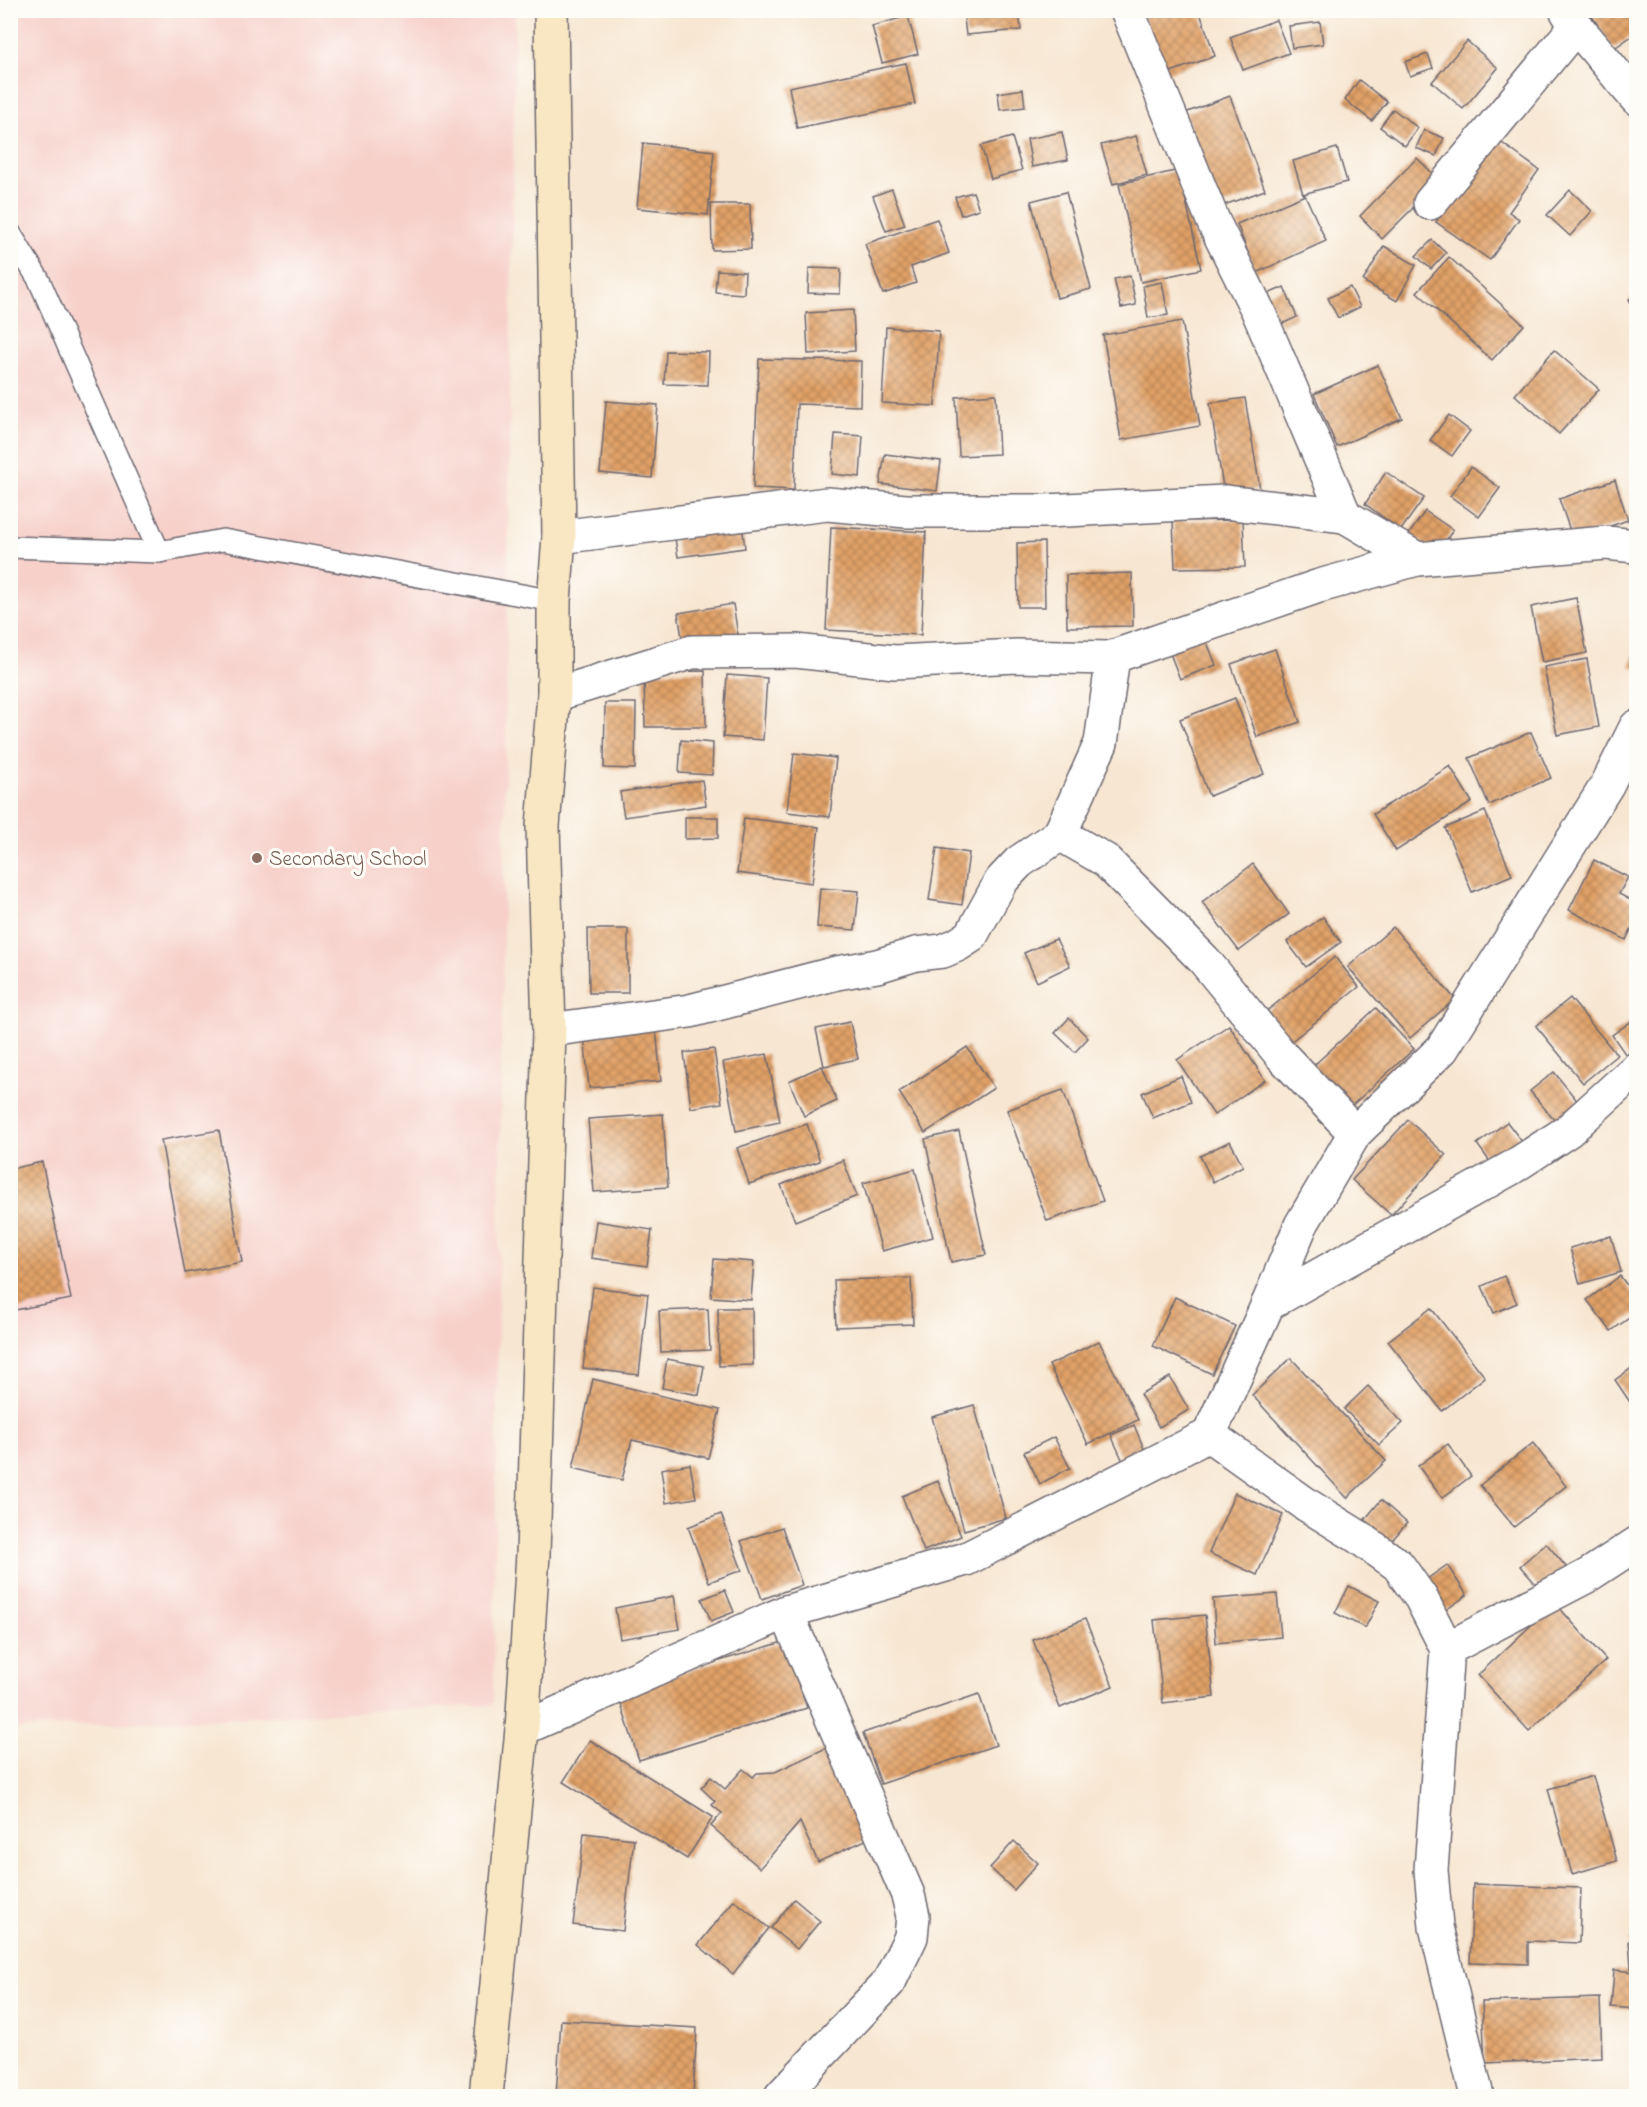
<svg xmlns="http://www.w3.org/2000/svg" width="1647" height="2107" viewBox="0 0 1647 2107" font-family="'Indie Flower',sans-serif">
<defs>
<pattern id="building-cross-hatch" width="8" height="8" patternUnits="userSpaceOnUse" patternTransform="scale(1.5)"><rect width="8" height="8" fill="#e1a166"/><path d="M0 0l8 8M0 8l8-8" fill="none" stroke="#b68355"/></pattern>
</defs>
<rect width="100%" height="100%" fill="#fdfcf7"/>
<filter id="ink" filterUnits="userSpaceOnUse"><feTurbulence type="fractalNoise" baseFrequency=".0167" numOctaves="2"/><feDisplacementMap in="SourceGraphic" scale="12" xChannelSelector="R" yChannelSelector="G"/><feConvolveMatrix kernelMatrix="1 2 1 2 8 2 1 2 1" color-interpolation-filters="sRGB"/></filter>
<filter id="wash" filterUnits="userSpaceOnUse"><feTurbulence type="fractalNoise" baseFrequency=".008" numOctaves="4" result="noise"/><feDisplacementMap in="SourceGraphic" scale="24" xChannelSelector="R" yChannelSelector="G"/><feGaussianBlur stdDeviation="1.35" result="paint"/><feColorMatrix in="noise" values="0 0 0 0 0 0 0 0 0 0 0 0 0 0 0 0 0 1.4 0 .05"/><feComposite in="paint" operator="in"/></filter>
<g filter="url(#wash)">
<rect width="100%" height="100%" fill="#f7e6d1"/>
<!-- built -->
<path fill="#f7d0ca" d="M10,11H515L493,1705L11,1729Z"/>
<g id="blocks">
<!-- building -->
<g fill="url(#building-cross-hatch)">
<path d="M963,10H1019L1021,30L966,35Z"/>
<path d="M1062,10H1083V11L1064,17Z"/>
<path d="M1141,10H1199L1215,56L1165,74Z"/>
<path d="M1588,10H1636V33L1613,49Z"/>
<path d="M908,16L918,54L882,63L872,26Z"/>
<path d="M1276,20L1289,53L1243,70L1230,37Z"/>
<path d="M1320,22L1323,44L1292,48L1289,26Z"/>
<path d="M1467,41L1498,68L1463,109L1432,82Z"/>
<path d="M1428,54L1433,68L1410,76L1405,62Z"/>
<path d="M906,63L915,104L797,128L789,87Z"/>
<path d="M1359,80L1387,102L1372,121L1345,100Z"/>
<path d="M1023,89L1025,107L1000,110L998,93Z"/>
<path d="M1230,96L1265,190L1219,207L1185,113Z"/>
<path d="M1393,109L1418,128L1405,146L1380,127Z"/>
<path d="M1424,130L1444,138L1436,156L1416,148Z"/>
<path d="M1062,132L1068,160L1032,167L1027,139Z"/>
<path d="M1136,136L1147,175L1113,184L1101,145Z"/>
<path d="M1012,137L1022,170L991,179L981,146Z"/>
<path d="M1495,138L1539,170L1509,212L1519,219L1490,260L1436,222Z"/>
<path d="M643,143L714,151L708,215L637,208Z"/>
<path d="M1337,148L1347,182L1303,194L1293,161Z"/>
<path d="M1417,158L1440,181L1382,239L1360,216Z"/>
<path d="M1179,170L1201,269L1141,282L1119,184Z"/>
<path d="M892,189L905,225L886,231L873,196Z"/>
<path d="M1570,190L1592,211L1570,236L1547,215Z"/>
<path d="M973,192L979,209L961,215L955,197Z"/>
<path d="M1066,192L1091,289L1057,298L1031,201Z"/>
<path d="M1305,195L1326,241L1256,273L1237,224Z"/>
<path d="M711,204H750L751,249L712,250Z"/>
<path d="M937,219L949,253L911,267L916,283L883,294L865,244Z"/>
<path d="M1432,240L1446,253L1431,269L1416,256Z"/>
<path d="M1384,246L1416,265L1397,301L1363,281Z"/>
<path d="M1449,257L1524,325L1492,360L1417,292Z"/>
<path d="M809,268L841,269L840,294L808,293Z"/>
<path d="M717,270L745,272L744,294L715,292Z"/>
<path d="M1130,276L1136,305L1121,308L1114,279Z"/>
<path d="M1162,282L1168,315L1148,318L1143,286Z"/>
<path d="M1284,287L1297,317L1280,325L1266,295Z"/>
<path d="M1350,287L1360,307L1338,318L1328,298Z"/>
<path d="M1636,295V315L1629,299Z"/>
<path d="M853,310L855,351L808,354L806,313Z"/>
<path d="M1182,321L1200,426L1121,440L1103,335Z"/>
<path d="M886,327L939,331L935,406L882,403Z"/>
<path d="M1554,350L1599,389L1559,434L1515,395Z"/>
<path d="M666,351L709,352L708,385L664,384Z"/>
<path d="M759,359L861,361L860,406L797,404L794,490L753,488Z"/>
<path d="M1378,365L1402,418L1337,447L1314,394Z"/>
<path d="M996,394L999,454L959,456L956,397Z"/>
<path d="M1245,398L1260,489L1224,494L1210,403Z"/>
<path d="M606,401L658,405L652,478L600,473Z"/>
<path d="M1449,415L1470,431L1452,456L1430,440Z"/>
<path d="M835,434L863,436L860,477L832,474Z"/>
<path d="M885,454L941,461L937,491L880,484Z"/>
<path d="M1471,467L1500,488L1479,517L1450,496Z"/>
<path d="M1386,472L1424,498L1401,530L1365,504Z"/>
<path d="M1615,480L1628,520L1573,539L1559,499Z"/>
<path d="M1425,511L1453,530L1437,554L1409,534Z"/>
<path d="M741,517L745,548L678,557L673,526Z"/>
<path d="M1243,520L1245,567L1175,568L1173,521Z"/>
<path d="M831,527L926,532L921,635L826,630Z"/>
<path d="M1044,542L1045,607H1018L1017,543Z"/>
<path d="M1132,573L1133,626L1067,627L1066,575Z"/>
<path d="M1576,598L1587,653L1542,662L1531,607Z"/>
<path d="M733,604L738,635L683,643L678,613Z"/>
<path d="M1203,632L1216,665L1180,679L1167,646Z"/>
<path d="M1275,649L1300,722L1257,737L1231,664Z"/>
<path d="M1636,650V669L1630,666Z"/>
<path d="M1587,659L1599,727L1557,735L1544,667Z"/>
<path d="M705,671L706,727H645L644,672Z"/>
<path d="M727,675L767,678L763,740L723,737Z"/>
<path d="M1235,698L1264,774L1209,796L1180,719Z"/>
<path d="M605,703H636L635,769L604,768Z"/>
<path d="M1531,732L1551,778L1489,805L1469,758Z"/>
<path d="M681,740L713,743L712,775L679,773Z"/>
<path d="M794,753L836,758L830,817L787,812Z"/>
<path d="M1450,766L1472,802L1396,851L1373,814Z"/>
<path d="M702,780L706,805L624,817L620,792Z"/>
<path d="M1485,811L1512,875L1472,892L1445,828Z"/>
<path d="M685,817H718V838L685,839Z"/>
<path d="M744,818L819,827L812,883L737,873Z"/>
<path d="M937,848L969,853L962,905L929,900Z"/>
<path d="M1594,860L1628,877L1619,894L1636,903V919L1626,940L1569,910Z"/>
<path d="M1253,864L1289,914L1239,951L1202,902Z"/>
<path d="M820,888L859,891L855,930L817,927Z"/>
<path d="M1323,917L1341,942L1306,967L1287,942Z"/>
<path d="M1393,927L1455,999L1410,1038L1348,967Z"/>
<path d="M588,929H628V993H589Z"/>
<path d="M1056,939L1070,966L1037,982L1024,953Z"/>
<path d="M1335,957L1359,987L1283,1048L1259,1017Z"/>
<path d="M1570,998L1617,1055L1583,1083L1536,1026Z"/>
<path d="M1376,1008L1414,1049L1349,1108L1312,1067Z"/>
<path d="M1069,1018L1088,1038L1075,1052L1055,1033Z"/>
<path d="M1635,1019L1636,1056L1630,1061L1612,1035Z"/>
<path d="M850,1022L858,1059L824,1066L816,1029Z"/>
<path d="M1229,1025L1265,1080L1214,1115L1177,1060Z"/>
<path d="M656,1028L661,1081L589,1088L584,1034Z"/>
<path d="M967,1047L994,1088L925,1133L899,1092Z"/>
<path d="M714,1049L722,1103L691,1108L684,1053Z"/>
<path d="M767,1054L780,1122L736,1131L723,1062Z"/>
<path d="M822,1066L837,1101L804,1116L789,1081Z"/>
<path d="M1554,1072L1579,1103L1555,1121L1530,1091Z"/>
<path d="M1181,1076L1191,1102L1153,1118L1142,1093Z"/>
<path d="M1063,1090L1103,1201L1047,1221L1007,1110Z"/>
<path d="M663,1114L668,1187L594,1192L588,1119Z"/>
<path d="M1408,1120L1446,1155L1391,1215L1352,1180Z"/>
<path d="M1507,1122L1529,1151L1498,1173L1477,1144Z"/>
<path d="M807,1124L820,1161L749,1184L737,1148Z"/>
<path d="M219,1130L242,1262L185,1273L161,1140Z"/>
<path d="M959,1131L986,1255L951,1262L925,1139Z"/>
<path d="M1230,1141L1243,1166L1213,1182L1200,1156Z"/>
<path d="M843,1160L857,1196L795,1221L781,1185Z"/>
<path d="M42,1162L71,1299L10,1311V1169Z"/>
<path d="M915,1169L933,1237L882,1251L863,1183Z"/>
<path d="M596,1221L652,1230L647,1266L591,1258Z"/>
<path d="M1611,1236L1621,1272L1580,1284L1570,1248Z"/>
<path d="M714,1259L754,1262L751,1300L711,1297Z"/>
<path d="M1504,1276L1517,1303L1494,1313L1482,1286Z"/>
<path d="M1620,1276L1636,1297V1313L1611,1331L1587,1300Z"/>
<path d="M911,1278L913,1324L836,1327L834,1280Z"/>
<path d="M593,1287L648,1294L639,1375L583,1368Z"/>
<path d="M1175,1297L1235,1326L1212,1374L1153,1346Z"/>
<path d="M718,1308H752L753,1365L719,1366Z"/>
<path d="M1431,1308L1485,1377L1442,1411L1388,1341Z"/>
<path d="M708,1309L710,1350L661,1352L659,1311Z"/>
<path d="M1099,1341L1138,1420L1088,1444L1049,1365Z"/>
<path d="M1291,1358L1386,1461L1347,1498L1252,1395Z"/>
<path d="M667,1359L704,1366L699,1395L662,1388Z"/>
<path d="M1636,1365V1411L1615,1380Z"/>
<path d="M1170,1377L1189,1410L1159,1427L1140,1394Z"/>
<path d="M593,1379L720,1410L708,1458L632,1440L622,1480L573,1468Z"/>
<path d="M1368,1386L1403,1423L1379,1445L1344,1409Z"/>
<path d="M974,1405L1006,1518L964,1530L932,1417Z"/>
<path d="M1134,1425L1148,1458L1126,1468L1111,1435Z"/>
<path d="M1054,1437L1070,1468L1040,1484L1024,1452Z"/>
<path d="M1533,1443L1566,1486L1514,1527L1480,1485Z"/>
<path d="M1448,1444L1471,1476L1442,1498L1418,1466Z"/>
<path d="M690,1464L696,1498L666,1503L661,1469Z"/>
<path d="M938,1481L961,1536L924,1551L902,1496Z"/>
<path d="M1235,1493L1283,1515L1257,1575L1209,1553Z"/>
<path d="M1381,1500L1407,1523L1386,1547L1361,1524Z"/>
<path d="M721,1514L742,1570L709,1582L688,1527Z"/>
<path d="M782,1527L802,1585L762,1599L741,1541Z"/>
<path d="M1546,1543L1567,1568L1541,1590L1520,1566Z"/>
<path d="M1447,1565L1467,1595L1440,1614L1420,1584Z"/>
<path d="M1349,1586L1379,1601L1365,1628L1335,1613Z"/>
<path d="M725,1590L734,1612L711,1621L702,1599Z"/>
<path d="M1277,1594L1281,1637L1216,1643L1213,1599Z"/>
<path d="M674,1596L680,1629L620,1639L615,1608Z"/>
<path d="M1555,1603L1606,1660L1529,1731L1478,1675Z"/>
<path d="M1205,1615L1214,1697L1163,1703L1154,1620Z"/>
<path d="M1085,1619L1113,1686L1060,1708L1033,1640Z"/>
<path d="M786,1641L807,1708L639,1760L617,1692Z"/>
<path d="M979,1694L996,1745L881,1784L863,1733Z"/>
<path d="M590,1740L713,1817L687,1859L563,1782Z"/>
<path d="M826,1748L868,1839L818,1862L800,1822L760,1868L711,1826L722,1813L712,1805L715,1801L701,1788L711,1777L725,1789L743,1769L753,1777L757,1773L775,1772Z"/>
<path d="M1593,1776L1617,1861L1572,1874L1548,1789Z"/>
<path d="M584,1833L634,1839L623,1931L573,1925Z"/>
<path d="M1014,1841L1038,1863L1014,1890L990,1868Z"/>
<path d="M1473,1884L1581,1888L1579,1943L1528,1941V1964L1470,1962Z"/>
<path d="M794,1899L820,1921L797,1949L771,1928Z"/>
<path d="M734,1900L769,1928L733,1974L698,1945Z"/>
<path d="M1629,1941H1636V1968H1631Z"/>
<path d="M1614,1970L1636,1972V2009L1611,2007Z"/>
<path d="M1600,1998L1602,2058L1485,2063L1482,2002Z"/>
<path d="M561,2020L697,2028L693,2096H556Z"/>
</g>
</g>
</g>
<g filter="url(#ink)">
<use href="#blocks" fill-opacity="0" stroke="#6d6770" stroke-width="1.5"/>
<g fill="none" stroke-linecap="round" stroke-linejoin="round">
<!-- service casing -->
<g stroke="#6d6770" stroke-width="24">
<g id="service">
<path d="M10,233L39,280L159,552"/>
<path d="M10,547L159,552L223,540L554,601"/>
</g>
</g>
<!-- minor casing -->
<g stroke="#6d6770" stroke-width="36">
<g id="minor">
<path d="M1127,10L1214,223L1258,311L1345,516L1417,559"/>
<path d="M1566,10L1576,26L1636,98"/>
<path d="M1430,203L1576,26"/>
<path d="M559,537L827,504L906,511H1046L1225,502L1345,516"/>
<path d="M554,695L692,652L796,651L895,662L1017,656L1109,658L1319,586L1417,559L1606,543L1636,546"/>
<path d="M1060,834L1105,860L1204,960L1282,1056L1355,1133"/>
<path d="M549,1030L690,1011L837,973L877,966L916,954L943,951L957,945L971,936L1001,881L1019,862L1060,834L1101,743L1113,657"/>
<path d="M1268,1304L1513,1167L1568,1131L1636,1069"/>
<path d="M1209,1435L1307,1505L1357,1536L1398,1565L1421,1598L1447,1649L1431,1870L1436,1927L1477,2096"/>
<path d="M1447,1649L1587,1576L1636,1544"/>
<path d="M522,1729L786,1612L966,1559L1209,1435L1268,1304L1301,1225L1355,1133L1442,1049L1607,785L1636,727"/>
<path d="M781,2096L889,1982L911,1937L913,1916L908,1895L786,1612"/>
</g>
</g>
<!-- secondary casing -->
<g stroke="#6d6770" stroke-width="36">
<path id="secondary" d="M486,2096L522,1729L533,1554L549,1030L543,826L554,695V601L559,537L551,10"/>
</g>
<!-- service -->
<use href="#service" stroke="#fff" stroke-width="21"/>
<!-- minor -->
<use href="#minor" stroke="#fff" stroke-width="33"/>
<!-- secondary -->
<use href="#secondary" stroke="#f9e7c3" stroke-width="33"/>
</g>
</g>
<!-- markers -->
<circle fill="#8d6e63" stroke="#fdfcf7" stroke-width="2" cx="257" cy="858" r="6"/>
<g text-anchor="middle" stroke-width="6" stroke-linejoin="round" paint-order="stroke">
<!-- education labels -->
<g font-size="21" fill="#785e54" stroke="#fdfcf7" text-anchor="start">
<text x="269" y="865">Secondary School</text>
</g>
</g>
<!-- margin -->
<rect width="1647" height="2107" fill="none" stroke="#fdfcf7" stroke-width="36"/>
</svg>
